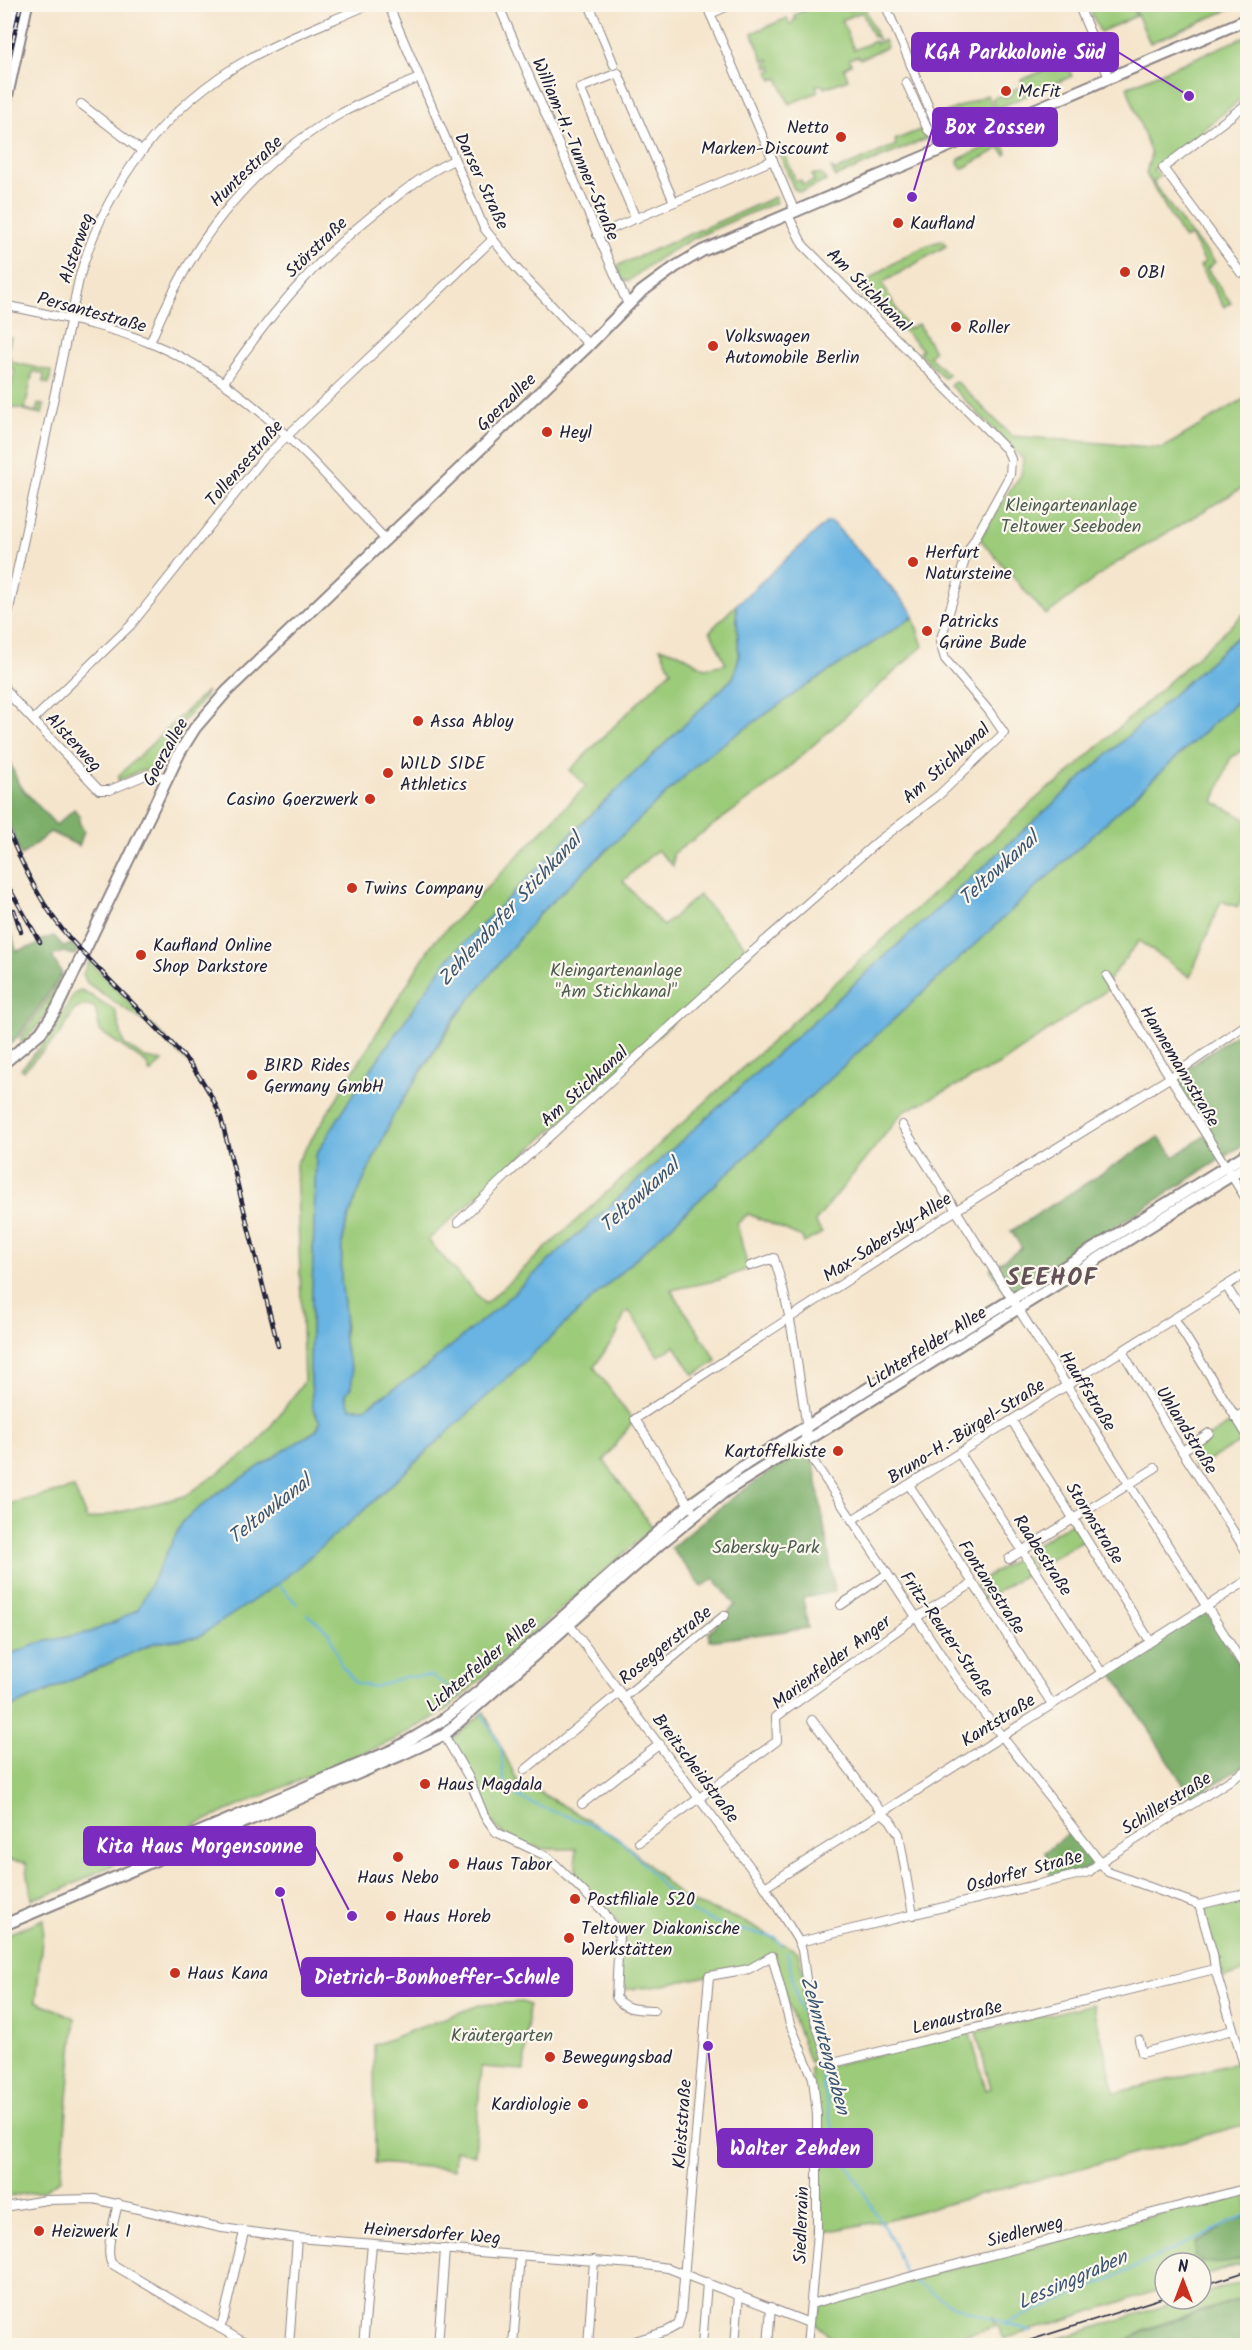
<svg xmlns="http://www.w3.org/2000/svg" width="1252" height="2350" viewBox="0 0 1252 2350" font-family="Kalam,sans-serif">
<rect width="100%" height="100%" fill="#fbf7ec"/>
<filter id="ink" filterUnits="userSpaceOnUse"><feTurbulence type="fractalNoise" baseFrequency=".0167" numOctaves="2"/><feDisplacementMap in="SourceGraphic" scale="12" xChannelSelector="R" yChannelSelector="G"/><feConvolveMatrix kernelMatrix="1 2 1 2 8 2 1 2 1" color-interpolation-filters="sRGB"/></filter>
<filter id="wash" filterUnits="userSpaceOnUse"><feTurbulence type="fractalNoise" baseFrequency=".008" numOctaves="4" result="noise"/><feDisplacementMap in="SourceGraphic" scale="24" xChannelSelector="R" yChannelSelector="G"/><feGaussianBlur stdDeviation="1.35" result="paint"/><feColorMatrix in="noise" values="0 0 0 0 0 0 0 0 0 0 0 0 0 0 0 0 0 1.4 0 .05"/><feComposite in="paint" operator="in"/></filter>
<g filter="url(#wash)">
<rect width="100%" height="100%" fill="#f5e5cc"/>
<!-- green -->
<g fill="#9ccb7a" stroke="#5f765a" stroke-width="1.5">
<path d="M819,4L845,5L848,11L869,5L865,8L879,41L876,36L873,37L862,12L842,20L854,50L875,41L876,44L884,40L887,47L860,59L858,56L849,59L851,64L844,68L848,79L825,88L823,85H816L818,92L789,104L778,78L772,80L768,72L773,70L772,66L767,68L766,64L770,61L769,59L764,61L752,33L787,18L790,25L793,23V20L796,19L794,15Z"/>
<path d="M1088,5H1131L1136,16L1100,32Z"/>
<path d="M1133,5H1240L1150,43Z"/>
<path d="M1247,36V94L1153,170L1160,176L1153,182L1188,231L1215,262L1207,269L1231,303L1224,307L1200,266L1205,262L1190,236L1184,239L1146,174L1151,154L1127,87Z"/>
<path d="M1057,65L1058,68L1067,65L1072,76L996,109L992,99L1004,94L1005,98L1012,95L1011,91L1023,86L1021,80Z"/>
<path d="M987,95L994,110L952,127L946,123L942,114Z"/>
<path d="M922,129L926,139L835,177L831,167L835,171L896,145L895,140Z"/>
<path d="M1002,140L1007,153L1005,155L1000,148L962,169L958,163L959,159Z"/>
<path d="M781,145L796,181L801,180L803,185L814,181L812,175C819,172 823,174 826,181L801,192L794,189L777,147Z"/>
<path d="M775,197L777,202C725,224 673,243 629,281L623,280L617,266Z"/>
<path d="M943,241L946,246L882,283L908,329L918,324L934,351L929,356L948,374L944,378L919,353L922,349L875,302L871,306L858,292C866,277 926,242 943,241Z"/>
<path d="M5,336L11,337L8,351L11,362L51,371L49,384L43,382L44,374L33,371L25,409L36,412L38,404L44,405L42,414L7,406L15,369L5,366Z"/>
<path d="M953,382L958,383L1012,436L1163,448L1247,397V485L1113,565L1046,615L980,539L999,506L1021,475L1023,459L950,385Z"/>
<path d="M736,605L739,657L733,678L571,834L316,1155L310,1366L313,1408L320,1422L317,1430L219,1492L183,1521L138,1609L119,1620L91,1632L43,1642L5,1656L4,1505L74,1488L87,1520L185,1496L254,1448L304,1382L296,1164L432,944L586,786L570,770L671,670L660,648L679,653L705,668L726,664L710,631Z"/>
<path d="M1247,611V628L497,1308L425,1368L365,1408H351L347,1404L346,1394L351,1387L344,1341L345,1314L341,1279L342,1244L346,1225L357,1195L394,1114L466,1003L539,914L707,755L806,686L913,617L923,646L769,785L673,854V866L657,850L623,881L663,926L699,895L751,953L428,1240L485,1304L1048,788L1057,784Z"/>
<path d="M207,691L202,701L184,720L160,768L139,771L118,781L119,775Z"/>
<path d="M1247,692V746L1230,759L1214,802L1247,820V885L1238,907L1221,901L1190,977L1139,941L1107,982L1110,988L1000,1064L903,1112L815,1222L822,1233L804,1243L802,1237L748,1214L737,1224L748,1269L719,1280L671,1290L717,1361L694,1375L675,1346L658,1356L629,1311L625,1313L617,1334L594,1367L633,1421L604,1461L653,1528L445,1711L394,1740L185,1829L62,1890L32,1899L26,1863L10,1860L5,1863V1710L154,1643L198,1637L363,1511Z"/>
<path d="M89,961L188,1061L192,1066L146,1023L87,983L83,974Z"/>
<path d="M63,977L66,982C54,1005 41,1024 22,1043L20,1039Z"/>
<path d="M81,990L115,1010L124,1044L145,1058L163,1061L150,1073L147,1064L100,1031L95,1007L85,1005L74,1010L60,1034L23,1071L21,1069L51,1035L75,992Z"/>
<path d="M1232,1422H1234L1246,1439L1195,1468L1187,1450Z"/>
<path d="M1071,1523L1085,1539L1036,1568L1027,1554L1028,1550Z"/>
<path d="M1022,1555L1033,1570L984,1600L976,1583Z"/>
<path d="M484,1712L517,1780L573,1811L628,1846L685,1900L741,1920L798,1952L803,1971L806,2000L823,2059L819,2064L829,2066L970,2033L986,2090L991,2088L976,2032L1093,2004L1115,2093L1240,2062L1247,2090V2124L886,2220L820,2233L817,2115L810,2068L817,2065L810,2063L789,2006L774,1953L746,1968L659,1986L623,1990L618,1986L621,1947L624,1941L623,1933L616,1919L566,1874H576V1849C564,1849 550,1850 539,1848C526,1845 509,1839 500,1831C480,1813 469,1765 452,1740Z"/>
<path d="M1247,1896V1971L1223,1978L1204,1913L1206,1908Z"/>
<path d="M44,1919L36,2001L75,2018L61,2179L42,2191L5,2197V1935Z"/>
<path d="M522,2002L529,2005L524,2070L481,2067L475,2155L455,2150L454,2169L375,2163L374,2045L479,2005Z"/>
<path d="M1247,2191V2262L1201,2277V2263H1165V2288L1004,2339L993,2316L995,2327L928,2345H838L814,2321L824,2302Z"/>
<path d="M1247,2280V2297L1145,2329L1120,2345L1035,2346L1186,2299H1201V2294Z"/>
</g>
<!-- forest -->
<g fill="#7daf6a" stroke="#506852" stroke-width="1.5">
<path d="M4,747L19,785L56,825L74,809L80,816L79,822L84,831L79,846L50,832L21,856L5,812Z"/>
<path d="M5,930L6,936L12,935L16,951L38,945L37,941L54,936L64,947L71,944L77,950L75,955L63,952L52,956L62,974L21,1033L5,1050V1014L6,1013L4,1005Z"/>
<path d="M1247,1026V1142L1008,1296L990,1269L1022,1248L1011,1231L1159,1137L1174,1157L1207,1134L1177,1082L1178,1075Z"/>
<path d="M805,1450L814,1464L835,1592L803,1598L808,1628L710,1641L709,1633L735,1605L714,1578L702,1587L671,1548C714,1510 755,1479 805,1450Z"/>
<path d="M1203,1613L1208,1614L1247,1678V1764L1192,1798L1111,1671Z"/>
<path d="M1072,1831C1080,1842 1096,1855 1090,1868L1051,1879L1045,1852Z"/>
<path d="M1247,2216V2257C1226,2264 1214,2267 1194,2257L1196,2243L1228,2223Z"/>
<path d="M1247,2297V2340L1231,2346L1120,2345L1145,2330Z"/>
</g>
<!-- water -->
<path fill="#69b4e2" stroke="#466b8e" stroke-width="1.5" d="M829,522L834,524L912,611L913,617L806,686L707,755L539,914L451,1023L394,1114L357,1195L346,1225L342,1244L341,1279L345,1314L343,1331L345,1349L353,1373L351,1387L346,1394V1399L351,1408H365L425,1368L497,1308L1247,628V692L363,1511L278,1584L198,1637L154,1643L5,1710V1656L43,1642L91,1632L119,1620L138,1609L183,1521L219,1492L317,1430L320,1422L313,1409L310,1366L316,1155L348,1102L447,960L571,834L733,678L739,657L736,605L826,523Z"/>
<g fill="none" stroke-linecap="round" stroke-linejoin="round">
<!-- stream -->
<g stroke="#69b4e2" stroke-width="2">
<path d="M278,1584L297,1604"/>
<path d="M308,1614L330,1634L341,1665L356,1683L375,1687L404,1677L432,1676L460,1695"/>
<path d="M481,1713C489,1725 496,1736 501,1749C504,1761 499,1779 509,1789C524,1806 584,1819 609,1833C638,1850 655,1883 681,1904C707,1925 745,1930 776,1938L782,1945"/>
<path d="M787,1952L796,1994L819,2064L831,2122L842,2155L894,2244L906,2276"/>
<path d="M910,2279L954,2306L1032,2332"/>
<path d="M1006,2323L1104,2282L1248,2214"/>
<path d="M1053,2340L1065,2346"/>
</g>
</g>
</g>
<g filter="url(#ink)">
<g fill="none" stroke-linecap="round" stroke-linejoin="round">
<!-- street casing -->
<g stroke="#8c8484" stroke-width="10">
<g id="street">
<path d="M388,4L484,228L515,267L589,345"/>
<path d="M498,4L628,305"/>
<path d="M589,4L614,65"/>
<path d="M706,4L795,212"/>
<path d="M885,4L909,60"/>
<path d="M1078,4L1109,78"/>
<path d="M710,14L733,4"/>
<path d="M4,53L15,4"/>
<path d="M910,63L937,127L936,136"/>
<path d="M906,82L928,130L936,136L941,149"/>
<path d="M81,104L142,151"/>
<path d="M636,219L580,88L618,73L674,202"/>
<path d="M597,235L773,160"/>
<path d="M1241,273L1163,168L1248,103"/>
<path d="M4,305C54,316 103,324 150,343C249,382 315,465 386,540"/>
<path d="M150,343C188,247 249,165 340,114C365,100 392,90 419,78"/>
<path d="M224,382C270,312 324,250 392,200C411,185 432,170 454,160"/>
<path d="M4,633L79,279C105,185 164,106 250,58C288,37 330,22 370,4"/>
<path d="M4,686L14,700L99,790H110L146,775L169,777"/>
<path d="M33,720L131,625L263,459L492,240"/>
<path d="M1107,976L1248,1202"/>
<path d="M902,1125L1248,1672"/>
<path d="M458,1222L506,1176L751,953L877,842L939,795L1004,733L989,711L945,659L940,642L967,553L1010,475L1011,459L1007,450L803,245L788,215"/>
<path d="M750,1266L774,1258C792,1312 798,1371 807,1428L804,1443L816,1465L955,1676L1100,1862L1108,1872L1199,1905L1248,1893"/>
<path d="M1226,1286L1248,1320"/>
<path d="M1174,1318L1248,1437"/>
<path d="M1122,1351L1182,1451L1248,1554"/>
<path d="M1235,1418L1248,1410"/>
<path d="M1012,1421L1150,1641"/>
<path d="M1182,1451L1209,1433"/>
<path d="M959,1453L1102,1673"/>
<path d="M909,1485L1052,1704"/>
<path d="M691,1508L635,1419L926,1229L1171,1077L1244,1026L1248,1019"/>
<path d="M852,1520L1248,1272"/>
<path d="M1009,1559L1155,1468"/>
<path d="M841,1605L887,1574"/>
<path d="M566,1620L765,1887L799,1942L802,1950L809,2001L829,2064L1215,1969"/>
<path d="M623,1698L725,1615"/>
<path d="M812,1720L882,1813L890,1820L899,1834L913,1915"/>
<path d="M444,1735L468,1776L484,1815L496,1832L548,1857L604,1912L619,1935L616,1997C624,2011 640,2009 654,2010"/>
<path d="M525,1770L619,1693"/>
<path d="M582,1804L660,1744"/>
<path d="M639,1842L777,1741L776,1717L915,1618L972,1584"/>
<path d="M765,1887L1248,1580"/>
<path d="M1199,1905L1213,1954L1215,1969L1248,2078"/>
<path d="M799,1942L1089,1872L1100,1862L1248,1769"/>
<path d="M1139,2040L1142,2053L1233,2030"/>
<path d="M118,2203C115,2218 104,2252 112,2264L250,2346"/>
<path d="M4,2207L46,2200L94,2199L222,2228L297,2238L646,2265L668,2268L809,2323"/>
<path d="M811,2304L916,2275L1248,2188"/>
<path d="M219,2328L223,2321L244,2232"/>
<path d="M289,2346L297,2238"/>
<path d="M363,2346L372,2244"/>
<path d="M438,2346L445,2249"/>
<path d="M513,2346L520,2255"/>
<path d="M588,2346L594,2260"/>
<path d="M619,2346L667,2331L678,2325L681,2315L709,1976L749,1969L772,1956L790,2024L813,2078L817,2115V2233L807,2346"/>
<path d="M653,2346L654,2335"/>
<path d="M702,2346L707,2282"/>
<path d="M735,2346L739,2294"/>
<path d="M768,2346L771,2307"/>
</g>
</g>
<!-- secondary casing -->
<g stroke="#8c8484" stroke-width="14">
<g id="secondary">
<path d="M4,110L27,4"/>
<path d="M4,1063L41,1032L57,1008L180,752L195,728L227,691L585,349L641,292L675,267L702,251L1248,19"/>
<path d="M135,1863L174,1843L393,1750L439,1723L478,1692L689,1505L749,1462L1248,1153"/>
<path d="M4,1925L401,1755L444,1735L661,1543L724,1492L1248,1165"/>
</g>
</g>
<!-- street -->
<use href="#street" stroke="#fff" stroke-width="8"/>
<!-- secondary -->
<use href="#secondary" stroke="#fff" stroke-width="10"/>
<!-- tram -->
<g stroke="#22223b" stroke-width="1.5">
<path d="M1201,2286L1248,2271"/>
<path d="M1012,2346L1165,2297"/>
</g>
<!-- rail casing -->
<g stroke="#22223b" stroke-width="4.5">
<g id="rail">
<path d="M4,82L21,4"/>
<path d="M4,820C20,862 41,906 71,940C97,968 125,995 151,1022C180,1052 207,1078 221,1118L278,1346"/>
<path d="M4,879L40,942"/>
<path d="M14,910L21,932"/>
</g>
</g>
<!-- rail -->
<use href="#rail" stroke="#fbf7ec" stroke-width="2" stroke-dasharray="7" stroke-linecap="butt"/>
</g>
</g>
<!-- markers -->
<g fill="#c8321e" stroke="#fbf7ec" stroke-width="2">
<circle cx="1006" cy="91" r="6"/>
<circle cx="841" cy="137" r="6"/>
<circle cx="898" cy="223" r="6"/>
<circle cx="1125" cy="272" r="6"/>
<circle cx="956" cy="327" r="6"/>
<circle cx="713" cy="346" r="6"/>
<circle cx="547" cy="432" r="6"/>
<circle cx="913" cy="562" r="6"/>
<circle cx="927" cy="631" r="6"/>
<circle cx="418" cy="721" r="6"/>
<circle cx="388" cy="773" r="6"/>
<circle cx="370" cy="799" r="6"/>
<circle cx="352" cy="888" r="6"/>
<circle cx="141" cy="955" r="6"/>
<circle cx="252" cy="1075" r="6"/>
<circle cx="838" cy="1451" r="6"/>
<circle cx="425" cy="1784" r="6"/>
<circle cx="398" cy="1857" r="6"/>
<circle cx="454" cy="1864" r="6"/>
<circle cx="575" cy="1899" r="6"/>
<circle cx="391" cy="1916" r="6"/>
<circle cx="569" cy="1938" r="6"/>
<circle cx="175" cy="1973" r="6"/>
<circle cx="550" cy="2057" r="6"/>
<circle cx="583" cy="2104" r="6"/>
<circle cx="39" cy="2231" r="6"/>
</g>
<g text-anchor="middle" stroke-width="4.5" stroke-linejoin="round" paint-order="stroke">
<!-- poi labels -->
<g font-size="18" fill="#22223b" stroke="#fbf7ec" text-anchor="start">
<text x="1018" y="97">McFit</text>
<text x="829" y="133" text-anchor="end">Netto<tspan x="829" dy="21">Marken-Discount</tspan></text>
<text x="910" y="229">Kaufland</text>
<text x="1137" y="278">OBI</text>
<text x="968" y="333">Roller</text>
<text x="725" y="342">Volkswagen<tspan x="725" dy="21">Automobile Berlin</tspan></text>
<text x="559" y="438">Heyl</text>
<text x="925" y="558">Herfurt<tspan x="925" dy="21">Natursteine</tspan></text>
<text x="939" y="627">Patricks<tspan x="939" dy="21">Grüne Bude</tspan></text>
<text x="430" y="727">Assa Abloy</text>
<text x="400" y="769">WILD SIDE<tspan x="400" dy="21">Athletics</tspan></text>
<text x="358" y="805" text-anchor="end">Casino Goerzwerk</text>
<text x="364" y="894">Twins Company</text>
<text x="153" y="951">Kaufland Online<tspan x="153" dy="21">Shop Darkstore</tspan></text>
<text x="264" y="1071">BIRD Rides<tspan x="264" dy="21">Germany GmbH</tspan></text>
<text x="826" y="1457" text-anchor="end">Kartoffelkiste</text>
<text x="437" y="1790">Haus Magdala</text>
<text x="466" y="1870">Haus Tabor</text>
<text x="398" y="1883" text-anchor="middle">Haus Nebo</text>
<text x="587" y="1905">Postfiliale 520</text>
<text x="403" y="1922">Haus Horeb</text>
<text x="581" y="1934">Teltower Diakonische<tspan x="581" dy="21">Werkstätten</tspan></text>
<text x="187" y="1979">Haus Kana</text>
<text x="562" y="2063">Bewegungsbad</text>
<text x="571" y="2110" text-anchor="end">Kardiologie</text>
<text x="51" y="2237">Heizwerk I</text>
</g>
<!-- street labels -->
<g font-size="18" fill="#22223b" stroke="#fbf7ec">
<text transform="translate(576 149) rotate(67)" y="6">William-H.-Tunner-Straße</text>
<text transform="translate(246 171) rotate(-44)" y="6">Huntestraße</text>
<text transform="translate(482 181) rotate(65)" y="6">Darser Straße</text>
<text transform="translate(316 247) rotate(-44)" y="6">Störstraße</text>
<text transform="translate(76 248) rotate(-71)" y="6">Alsterweg</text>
<text transform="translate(869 290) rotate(45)" y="6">Am Stichkanal</text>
<text transform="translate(92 312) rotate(15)" y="6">Persantestraße</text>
<text transform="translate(506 402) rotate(-44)" y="6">Goerzallee</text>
<text transform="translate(244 463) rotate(-49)" y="6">Tollensestraße</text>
<text transform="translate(74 742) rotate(47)" y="6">Alsterweg</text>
<text transform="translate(165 752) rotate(-61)" y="6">Goerzallee</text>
<text transform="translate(946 763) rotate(-42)" y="6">Am Stichkanal</text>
<text transform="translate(1180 1066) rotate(59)" y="6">Hannemannstraße</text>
<text transform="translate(584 1086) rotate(-42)" y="6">Am Stichkanal</text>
<text transform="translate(887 1237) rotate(-33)" y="6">Max-Sabersky-Allee</text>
<text transform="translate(926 1347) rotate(-32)" y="6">Lichterfelder Allee</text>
<text transform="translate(1088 1391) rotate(58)" y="6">Hauffstraße</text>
<text transform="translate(1187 1430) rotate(58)" y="6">Uhlandstraße</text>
<text transform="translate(966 1431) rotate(-32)" y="6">Bruno-H.-Bürgel-Straße</text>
<text transform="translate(1095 1523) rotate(58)" y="6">Stormstraße</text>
<text transform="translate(1043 1555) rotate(57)" y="6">Raabestraße</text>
<text transform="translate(992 1587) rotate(57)" y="6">Fontanestraße</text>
<text transform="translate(947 1634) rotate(55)" y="6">Fritz-Reuter-Straße</text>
<text transform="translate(665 1645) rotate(-39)" y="6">Roseggerstraße</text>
<text transform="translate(831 1662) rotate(-37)" y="6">Marienfelder Anger</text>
<text transform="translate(481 1664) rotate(-40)" y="6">Lichterfelder Allee</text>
<text transform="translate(998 1720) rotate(-32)" y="6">Kantstraße</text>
<text transform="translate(696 1768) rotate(53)" y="6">Breitscheidstraße</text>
<text transform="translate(1166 1803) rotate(-32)" y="6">Schillerstraße</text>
<text transform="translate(1024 1871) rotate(-15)" y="6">Osdorfer Straße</text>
<text transform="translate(957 2017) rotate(-14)" y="6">Lenaustraße</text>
<text transform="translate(682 2124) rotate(-86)" y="6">Kleiststraße</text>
<text transform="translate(801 2225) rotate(-88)" y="6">Siedlerrain</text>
<text transform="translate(1025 2231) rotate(-15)" y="6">Siedlerweg</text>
<text transform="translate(432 2233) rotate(4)" y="6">Heinersdorfer Weg</text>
</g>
<!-- park labels -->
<g font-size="18" fill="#4d5d51" stroke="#fbf7ec">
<text x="1071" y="511">Kleingartenanlage<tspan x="1071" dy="21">Teltower Seeboden</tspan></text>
<text x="616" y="976">Kleingartenanlage<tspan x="616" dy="21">"Am Stichkanal"</tspan></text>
<text x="766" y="1553">Sabersky-Park</text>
<text x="502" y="2041">Kräutergarten</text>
</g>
<!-- water labels -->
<g font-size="20" font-style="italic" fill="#3b5575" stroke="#fbf7ec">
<text transform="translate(998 868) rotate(-42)" y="7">Teltowkanal</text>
<text transform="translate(509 909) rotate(-47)" y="7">Zehlendorfer Stichkanal</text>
<text transform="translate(639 1195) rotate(-42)" y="7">Teltowkanal</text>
<text transform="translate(269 1509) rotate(-38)" y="7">Teltowkanal</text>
<text transform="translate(826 2045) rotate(75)" y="7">Zehnrutengraben</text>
<text transform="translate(1072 2279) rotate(-24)" y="7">Lessinggraben</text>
</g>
<!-- district labels -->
<g font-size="24" font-weight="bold" letter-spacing="1.5" fill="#625157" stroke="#fbf7ec">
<text x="1052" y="1285">SEEHOF</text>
</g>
</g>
<!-- callouts -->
<path fill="none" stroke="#7b2cbf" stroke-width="2" d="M1189 96L1118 52M912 197L933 127M352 1916L315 1846M280 1892L302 1977M708 2046L718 2148"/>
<g fill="#7b2cbf" stroke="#fbf7ec" stroke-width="2">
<circle cx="1189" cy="96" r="6"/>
<circle cx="912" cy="197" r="6"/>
<circle cx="352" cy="1916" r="6"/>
<circle cx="280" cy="1892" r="6"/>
<circle cx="708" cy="2046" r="6"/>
</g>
<g fill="#7b2cbf" stroke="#7b2cbf" stroke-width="2">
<rect x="912" y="33" width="206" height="38" rx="6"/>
<rect x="933" y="108" width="124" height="38" rx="6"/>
<rect x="84" y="1827" width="231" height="38" rx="6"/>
<rect x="302" y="1958" width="270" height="38" rx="6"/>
<rect x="718" y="2129" width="154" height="38" rx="6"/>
</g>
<g font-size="20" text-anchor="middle" font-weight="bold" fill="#fff">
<text x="1015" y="59">KGA Parkkolonie Süd</text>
<text x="995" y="134">Box Zossen</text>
<text x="200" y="1853">Kita Haus Morgensonne</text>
<text x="437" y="1984">Dietrich-Bonhoeffer-Schule</text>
<text x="795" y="2155">Walter Zehden</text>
</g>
<!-- margin -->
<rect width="1252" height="2350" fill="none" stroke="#fbf7ec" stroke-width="24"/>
<!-- north arrow -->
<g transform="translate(1183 2281)"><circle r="28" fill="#fbf7ec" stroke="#a4a2a5" stroke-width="1.5"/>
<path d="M0-4.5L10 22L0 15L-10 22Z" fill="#c8321e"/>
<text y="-9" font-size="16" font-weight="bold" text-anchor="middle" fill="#22223b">N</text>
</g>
</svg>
